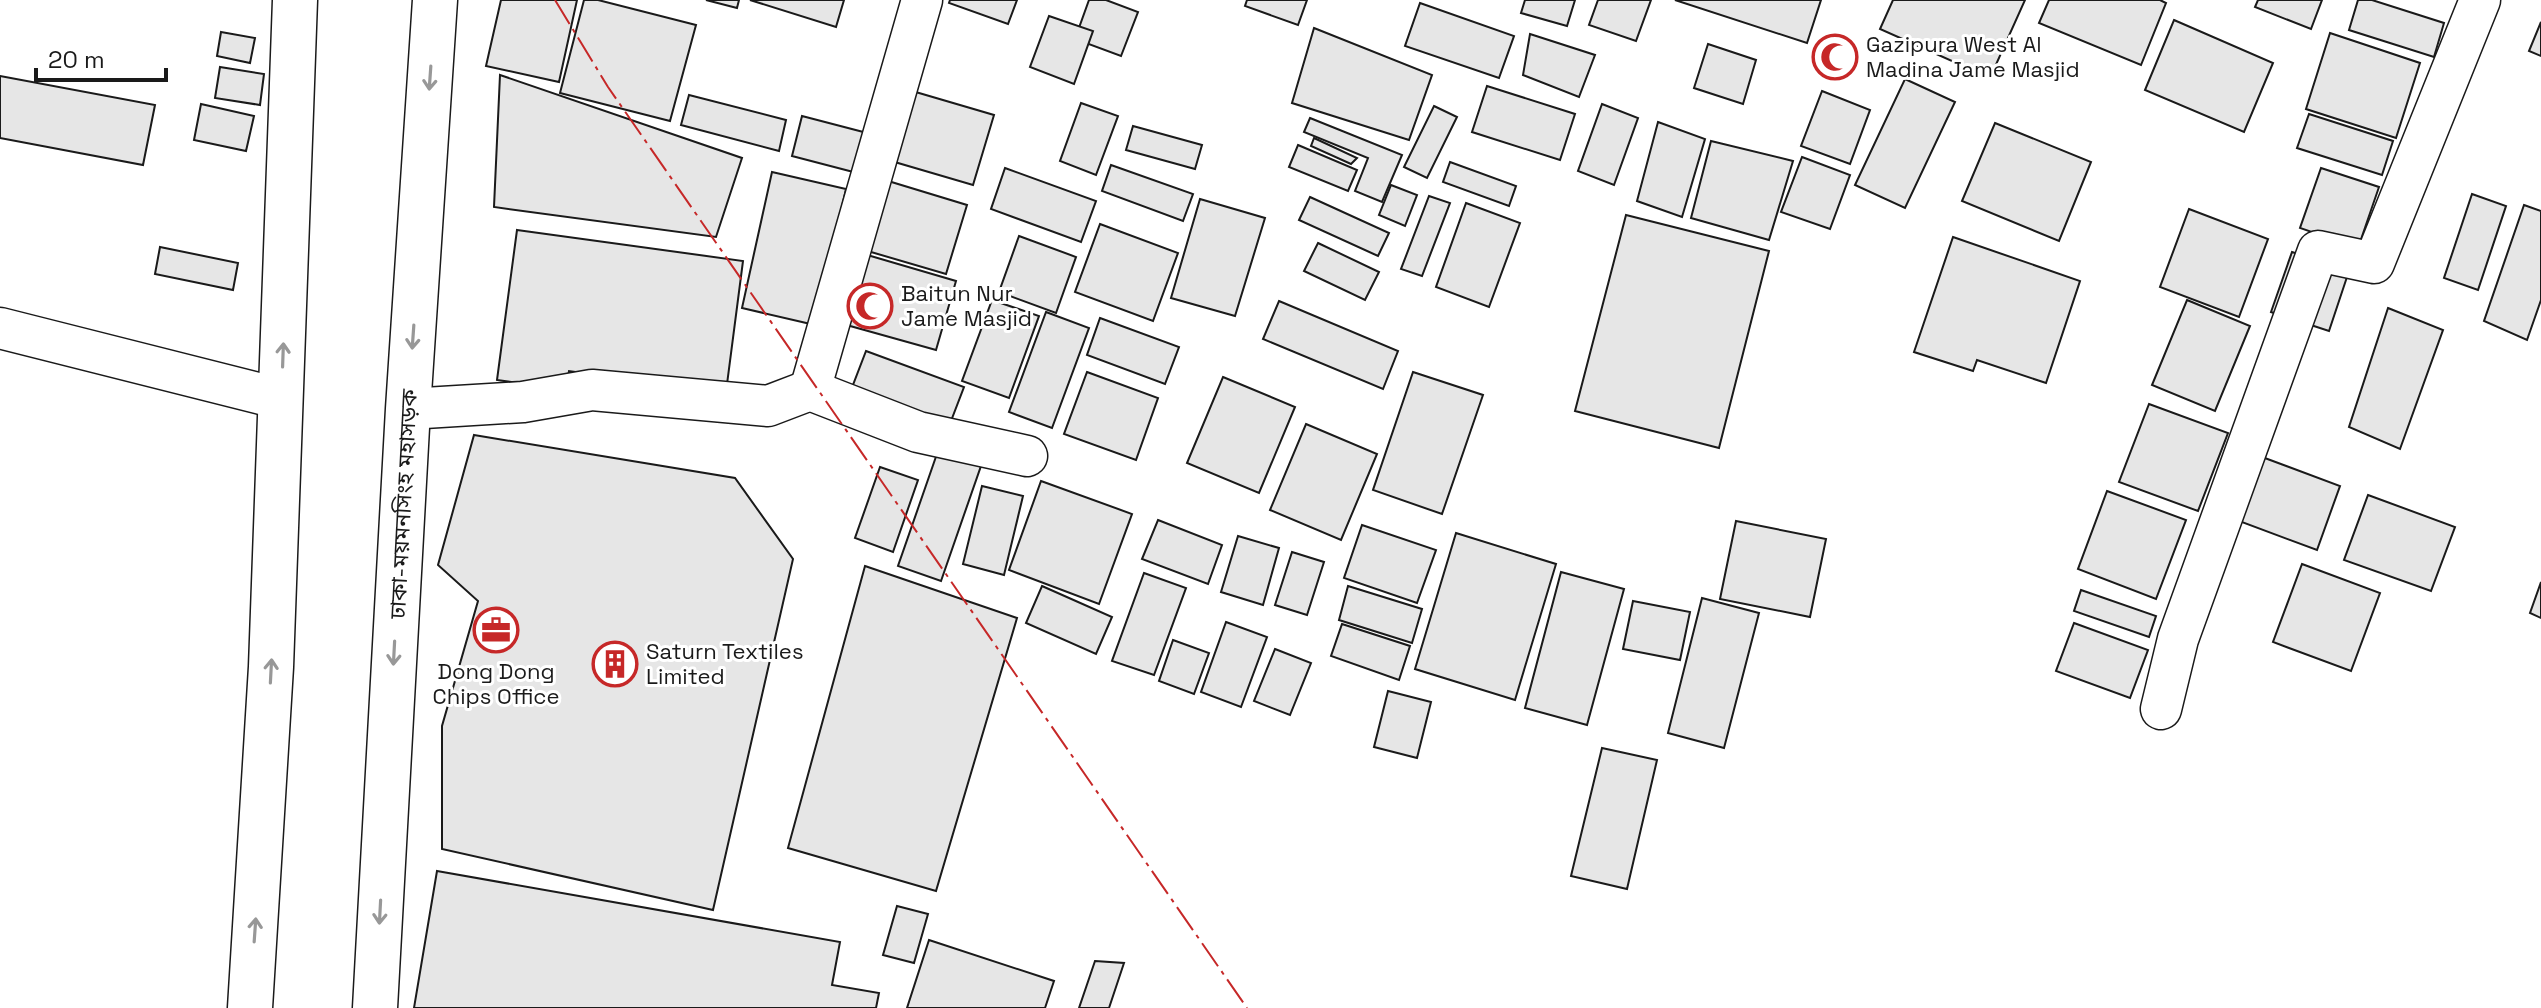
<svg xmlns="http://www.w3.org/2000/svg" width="2541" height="1008" viewBox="0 0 2541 1008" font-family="'Space Grotesk','Noto Sans Bengali',sans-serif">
<rect width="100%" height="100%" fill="#fff"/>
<!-- building -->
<g fill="#e6e6e6" stroke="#1a1a1a" stroke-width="2">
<path d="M501,0H577L559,82L486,66Z"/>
<path d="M584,0H598L696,25L670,121L560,93Z"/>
<path d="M706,0H739L737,8Z"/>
<path d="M750,0H844L836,27Z"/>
<path d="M950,0H1017L1008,24L949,3Z"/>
<path d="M1089,0H1106L1138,12L1121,56L1075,39Z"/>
<path d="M1247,0H1307L1298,25L1245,6Z"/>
<path d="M1525,0H1575L1567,26L1521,13Z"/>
<path d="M1598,0H1651L1636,41L1589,25Z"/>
<path d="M1675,0H1821L1807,43Z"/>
<path d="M1893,0H2025L1990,78L1880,29Z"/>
<path d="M2049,0H2160L2166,3L2141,65L2039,23Z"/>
<path d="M2258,0H2322L2311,29L2255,7Z"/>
<path d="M2358,0H2372L2444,23L2434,57L2349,30Z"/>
<path d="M1420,3L1514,36L1499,78L1405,46Z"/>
<path d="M1049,16L1093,31L1074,84L1030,67Z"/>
<path d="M2174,20L2273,63L2244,132L2145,90Z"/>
<path d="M2541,22V56L2529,51Z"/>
<path d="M1314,28L1432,75L1409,140L1292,103Z"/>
<path d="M221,32L255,38L250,63L217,56Z"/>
<path d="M2330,33L2420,63L2396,138L2306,109Z"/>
<path d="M1530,34L1595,55L1579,97L1523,75Z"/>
<path d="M1708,44L1756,60L1743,104L1694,88Z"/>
<path d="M220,67L264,74L260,105L215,98Z"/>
<path d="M500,75L742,158L716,237L494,207Z"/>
<path d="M0,76L155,105L143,165L0,138Z"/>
<path d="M1905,79L1955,102L1905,208L1855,185Z"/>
<path d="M1487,86L1575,114L1560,160L1472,132Z"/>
<path d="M902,88L994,115L973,185L881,158Z"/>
<path d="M1822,91L1870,110L1850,164L1801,146Z"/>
<path d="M689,95L786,120L779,151L681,125Z"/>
<path d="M1081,103L1118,116L1096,175L1060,161Z"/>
<path d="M201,104L254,116L246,151L194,140Z"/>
<path d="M1602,104L1638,118L1614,185L1578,171Z"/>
<path d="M1434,106L1457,117L1427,178L1404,167Z"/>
<path d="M2309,114L2393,141L2382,175L2297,148Z"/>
<path d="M802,116L871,134L861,174L792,156Z"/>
<path d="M1310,118L1402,155L1382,202L1355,191L1368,158L1304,132Z"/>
<path d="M1658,122L1705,139L1682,217L1637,201Z"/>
<path d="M1995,123L2091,162L2059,241L1962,201Z"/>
<path d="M1133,126L1202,145L1195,169L1126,150Z"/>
<path d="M1314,138L1357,158L1351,164L1311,146Z"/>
<path d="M1711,141L1793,161L1769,240L1691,218Z"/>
<path d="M1298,145L1357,170L1348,191L1289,167Z"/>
<path d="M1802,157L1850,175L1830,229L1781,212Z"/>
<path d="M1450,162L1516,186L1509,206L1443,182Z"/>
<path d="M1111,165L1193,194L1183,221L1102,191Z"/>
<path d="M1005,168L1096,201L1081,242L991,209Z"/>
<path d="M2321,168L2379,187L2358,248L2300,228Z"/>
<path d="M772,172L846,189L815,325L742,308Z"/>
<path d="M875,177L967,205L946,274L854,247Z"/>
<path d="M1391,185L1417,195L1405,226L1379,215Z"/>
<path d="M2472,194L2506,206L2478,290L2444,278Z"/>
<path d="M1429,196L1450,203L1422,276L1401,269Z"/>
<path d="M1310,197L1389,233L1378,256L1299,220Z"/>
<path d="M1200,199L1265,218L1235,316L1171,298Z"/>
<path d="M1466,203L1520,223L1489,307L1436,287Z"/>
<path d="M2524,205L2541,211V300L2527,340L2484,321Z"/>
<path d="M2189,209L2268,239L2239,317L2160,287Z"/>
<path d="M1626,215L1769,251L1719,448L1575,411Z"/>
<path d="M1100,224L1178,253L1153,321L1075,292Z"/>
<path d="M517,230L743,261L726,392L569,371L566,390L497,380Z"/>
<path d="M1019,236L1076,257L1056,313L999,292Z"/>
<path d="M1953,237L2080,281L2046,383L1977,360L1973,371L1914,352Z"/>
<path d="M1318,243L1379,272L1365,300L1304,271Z"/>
<path d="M160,247L238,263L233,290L155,274Z"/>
<path d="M2292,252L2349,271L2329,331L2271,312Z"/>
<path d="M864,254L956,281L936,350L843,324Z"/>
<path d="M992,300L1039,316L1009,398L962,381Z"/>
<path d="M2187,300L2250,326L2215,411L2152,385Z"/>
<path d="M1279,301L1398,351L1383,389L1263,339Z"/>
<path d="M2388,308L2443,330L2400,449L2349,427Z"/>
<path d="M1046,312L1089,328L1052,428L1009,412Z"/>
<path d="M1100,318L1179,347L1165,384L1087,355Z"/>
<path d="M866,351L964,387L946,434L848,398Z"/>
<path d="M1087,372L1158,398L1136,460L1064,434Z"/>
<path d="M1413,372L1483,395L1442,514L1373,490Z"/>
<path d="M1223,377L1295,407L1259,493L1187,463Z"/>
<path d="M2149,404L2228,433L2198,511L2119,482Z"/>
<path d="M1306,424L1377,454L1341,540L1270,510Z"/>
<path d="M474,435L735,478L793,559L713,910L442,849V726L478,601L438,565Z"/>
<path d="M939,448L982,463L941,581L898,566Z"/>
<path d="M2254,454L2340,486L2317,550L2231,518Z"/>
<path d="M880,467L918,480L893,552L855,538Z"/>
<path d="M1041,481L1132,514L1099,604L1009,570Z"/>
<path d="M982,486L1023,496L1004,575L963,564Z"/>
<path d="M2107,491L2186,520L2156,599L2078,569Z"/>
<path d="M2368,495L2455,527L2431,591L2344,560Z"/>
<path d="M1158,520L1222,545L1208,584L1142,559Z"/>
<path d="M1736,521L1826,539L1810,617L1720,599Z"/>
<path d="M1362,525L1436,550L1417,603L1344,578Z"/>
<path d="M1456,533L1556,564L1515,700L1415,669Z"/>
<path d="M1238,536L1279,548L1263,605L1221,592Z"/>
<path d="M1292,552L1324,562L1307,615L1275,605Z"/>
<path d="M2302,564L2380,593L2351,671L2273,642Z"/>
<path d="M865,566L1017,618L936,891L788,848Z"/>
<path d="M1561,572L1624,589L1587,725L1525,708Z"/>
<path d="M1144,573L1186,588L1154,675L1112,661Z"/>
<path d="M2541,582V618L2530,613Z"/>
<path d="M1042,586L1112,617L1096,654L1026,623Z"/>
<path d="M1348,586L1422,609L1412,643L1339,620Z"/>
<path d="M2081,590L2156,616L2149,637L2074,611Z"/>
<path d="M1702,598L1759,613L1724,748L1668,733Z"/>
<path d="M1633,601L1690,612L1680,660L1623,649Z"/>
<path d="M1226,622L1267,637L1241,707L1201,692Z"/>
<path d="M2074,623L2148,650L2130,698L2056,671Z"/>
<path d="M1342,624L1410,646L1399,680L1331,656Z"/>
<path d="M1173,640L1209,653L1194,694L1159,681Z"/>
<path d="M1275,649L1311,663L1290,715L1254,701Z"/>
<path d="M1388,691L1431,702L1417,758L1374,747Z"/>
<path d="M1602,748L1657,760L1627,889L1571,876Z"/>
<path d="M437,871L840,942L832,985L879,993L876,1008H414Z"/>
<path d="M897,906L928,914L914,963L883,955Z"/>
<path d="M929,940L1054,981L1045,1008H907Z"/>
<path d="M1095,961L1124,963L1109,1008H1079Z"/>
</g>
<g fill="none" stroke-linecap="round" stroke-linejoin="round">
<!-- street casing -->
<g stroke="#1a1a1a" stroke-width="43">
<g id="street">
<path d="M0,328L281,399"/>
<path d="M810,390L922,0"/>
<path d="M408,409L523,402L592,390L768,406L810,390L918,432L1027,456"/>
<path d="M2161,709L2178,639L2318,251L2374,263L2480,0"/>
</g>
</g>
<!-- highway casing -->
<g stroke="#1a1a1a" stroke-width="47">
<g id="highway">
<path d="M250,1008L271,667L295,0"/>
<path d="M375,1008L408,409L435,0"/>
</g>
</g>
<!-- street -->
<use href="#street" stroke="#fff" stroke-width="40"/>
<!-- highway -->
<use href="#highway" stroke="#fff" stroke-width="44"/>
<!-- power -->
<path stroke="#c62828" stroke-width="2" stroke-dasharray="28 6 4 6" stroke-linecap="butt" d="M555,0L608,87L1247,1008"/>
</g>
<!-- one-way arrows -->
<defs><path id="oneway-shaft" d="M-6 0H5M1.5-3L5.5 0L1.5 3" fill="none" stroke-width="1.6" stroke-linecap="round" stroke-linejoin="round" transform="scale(2)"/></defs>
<g stroke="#989898">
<use href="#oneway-shaft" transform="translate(430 78) rotate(94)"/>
<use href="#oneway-shaft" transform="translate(413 337) rotate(94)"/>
<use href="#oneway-shaft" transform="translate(283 355) rotate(-88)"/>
<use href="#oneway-shaft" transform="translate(394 653) rotate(93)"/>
<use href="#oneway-shaft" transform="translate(271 671) rotate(-87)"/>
<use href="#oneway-shaft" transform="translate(380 912) rotate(93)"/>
<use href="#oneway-shaft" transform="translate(255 930) rotate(-86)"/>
</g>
<!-- icons -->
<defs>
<g id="mosque-ring" transform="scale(2.3)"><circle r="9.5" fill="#fff" stroke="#c62828" stroke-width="1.5"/><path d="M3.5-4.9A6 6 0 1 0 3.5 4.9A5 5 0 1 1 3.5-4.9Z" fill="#c62828"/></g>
<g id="office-ring" transform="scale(2.3)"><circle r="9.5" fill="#fff" stroke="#c62828" stroke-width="1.5"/><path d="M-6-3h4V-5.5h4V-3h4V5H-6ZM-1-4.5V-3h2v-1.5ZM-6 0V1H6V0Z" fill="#c62828"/></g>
<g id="building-ring" transform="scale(2.3)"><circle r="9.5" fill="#fff" stroke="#c62828" stroke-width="1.5"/><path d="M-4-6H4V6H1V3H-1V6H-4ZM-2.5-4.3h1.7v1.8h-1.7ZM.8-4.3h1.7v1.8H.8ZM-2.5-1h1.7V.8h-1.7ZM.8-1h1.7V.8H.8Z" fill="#c62828"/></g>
</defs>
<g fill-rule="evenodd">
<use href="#mosque-ring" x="1835" y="57"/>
<use href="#mosque-ring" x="870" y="306"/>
<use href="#office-ring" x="496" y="630"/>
<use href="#building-ring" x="615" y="664"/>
</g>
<g text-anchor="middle" stroke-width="6" stroke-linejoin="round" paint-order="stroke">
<!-- poi labels -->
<g font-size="22" fill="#1a1a1a" stroke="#fff" text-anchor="start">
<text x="1866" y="52">Gazipura West Al<tspan x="1866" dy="25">Madina Jame Masjid</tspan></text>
<text x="901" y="301">Baitun Nur<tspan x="901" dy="25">Jame Masjid</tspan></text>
<text x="646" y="659">Saturn Textiles<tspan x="646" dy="25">Limited</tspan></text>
<text x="496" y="679" text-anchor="middle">Dong Dong<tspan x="496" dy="25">Chips Office</tspan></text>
</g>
<!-- street labels -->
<g font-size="22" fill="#1a1a1a" stroke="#fff">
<text transform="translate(403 504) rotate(-87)" y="8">ঢাকা-ময়মনসিংহ মহাসড়ক</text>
</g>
</g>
<!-- scale -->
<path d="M36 68v12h130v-12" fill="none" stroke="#1a1a1a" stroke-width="4"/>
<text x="48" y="68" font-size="24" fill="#1a1a1a" stroke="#ffffff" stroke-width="6" paint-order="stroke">20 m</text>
</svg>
